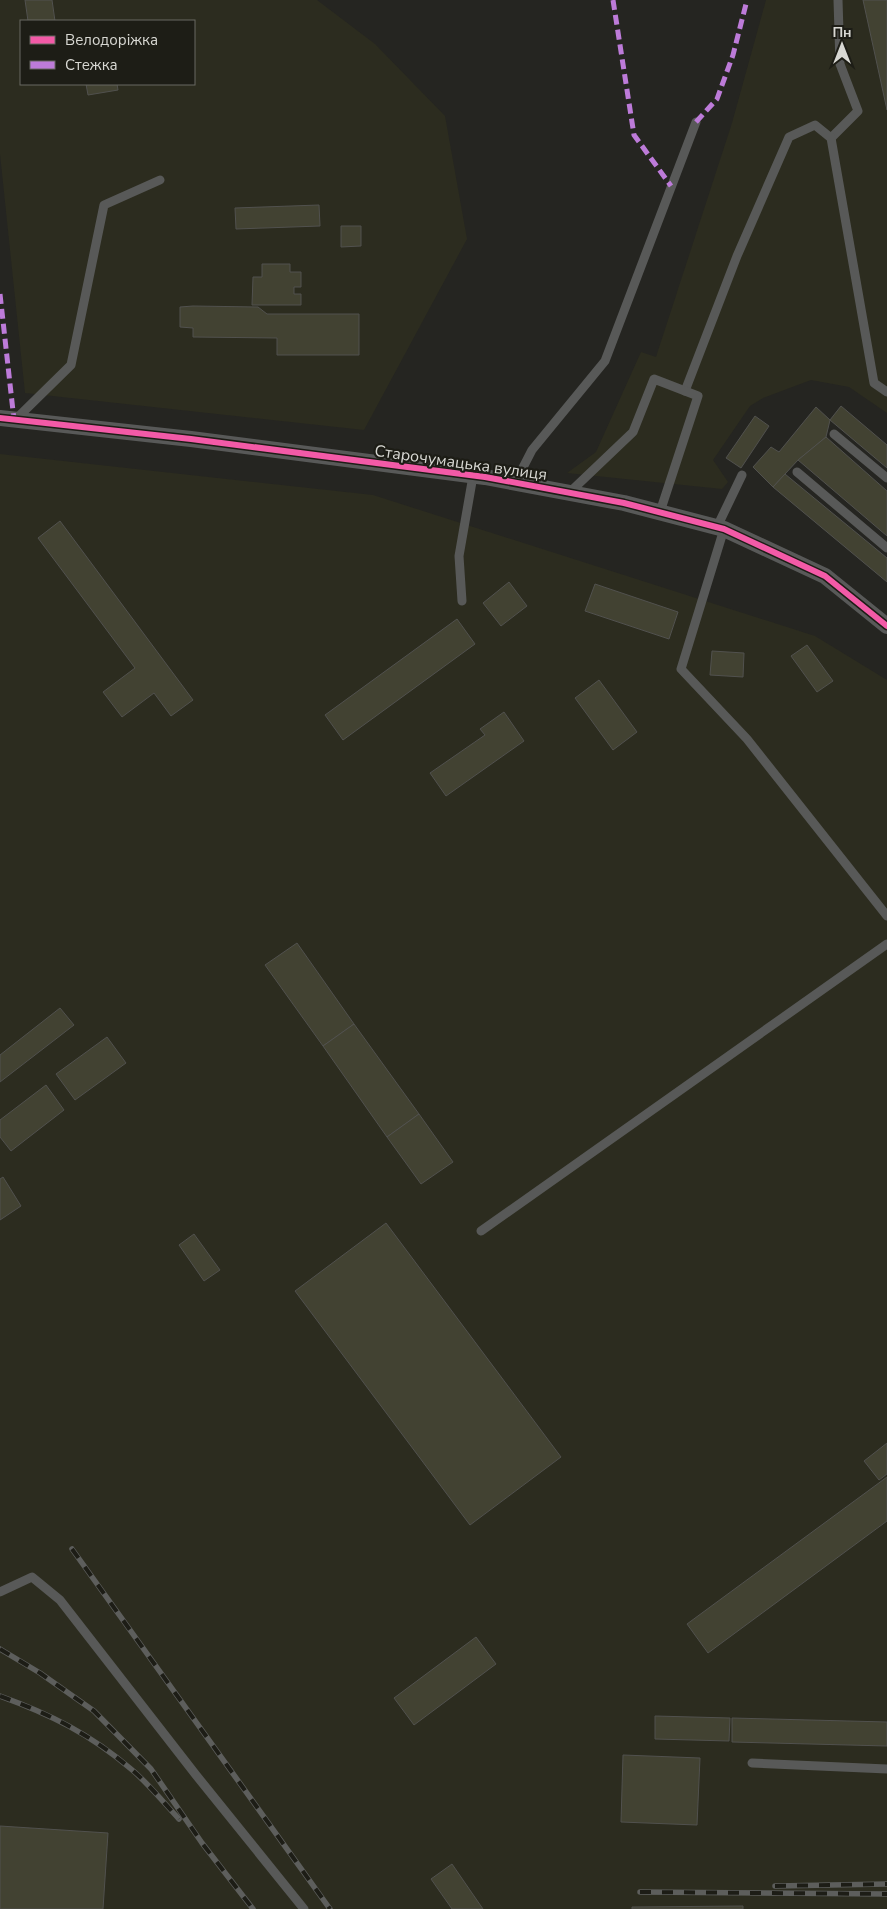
<svg xmlns="http://www.w3.org/2000/svg" width="887" height="1909" viewBox="0 0 887 1909" font-family="'Nunito Sans',sans-serif">
<rect width="100%" height="100%" fill="#252521"/>
<!-- built -->
<g fill="#2c2c1f" fill-rule="evenodd">
<path d="M0,0H317L375,44L445,116L467,239L364,430L25,393L0,154ZM21,21H194V84H21Z"/>
<path d="M766,0H887V413L849,387L811,380L763,398L750,406L713,460L728,482L722,489L567,473L596,452L641,352L656,357L732,123Z"/>
<path d="M0,454L373,495L815,636L887,680V1909H0Z"/>
</g>
<!-- building -->
<g fill="#424232" stroke="#51514e">
<path d="M25,0H52L55,21H28Z"/>
<path d="M863,0H887V110Z"/>
<path d="M86,84H117L118,90L88,95Z"/>
<path d="M319,205L320,226L236,229L235,208Z"/>
<path d="M341,226H361V246L341,247Z"/>
<path d="M262,264H290V272H301V287H294V294H301V305H252L253,277H262Z"/>
<path d="M193,306L258,307L267,314H359V355H277V338L193,337V328L180,327V307Z"/>
<path d="M841,406L887,445V468L830,420Z"/>
<path d="M816,407L830,420L826,437L798,460L773,487L753,467L771,447L779,452Z"/>
<path d="M755,416L769,426L741,468L726,458Z"/>
<path d="M826,437L887,491V536L798,460Z"/>
<path d="M785,474L887,558V582L773,487Z"/>
<path d="M60,521L193,700L171,716L154,693L122,717L103,692L135,668L38,538Z"/>
<path d="M509,582L527,606L501,626L483,603Z"/>
<path d="M595,584L678,612L669,639L585,611Z"/>
<path d="M457,619L475,644L343,740L325,715Z"/>
<path d="M807,645L833,681L817,692L791,656Z"/>
<path d="M712,651L744,653L743,677L710,675Z"/>
<path d="M599,680L637,732L613,750L575,698Z"/>
<path d="M504,712L524,741L446,796L430,773L485,735L480,729Z"/>
<path d="M297,943L354,1024L323,1046L265,965Z"/>
<path d="M60,1008L74,1025L0,1082V1055Z"/>
<path d="M354,1024L419,1114L387,1137L323,1046Z"/>
<path d="M107,1037L126,1063L75,1100L56,1074Z"/>
<path d="M46,1085L64,1110L11,1151L0,1137V1120Z"/>
<path d="M419,1114L453,1162L421,1184L387,1137Z"/>
<path d="M3,1177L21,1206L0,1220V1179Z"/>
<path d="M386,1223L561,1457L470,1525L295,1291Z"/>
<path d="M194,1234L220,1270L204,1281L179,1245Z"/>
<path d="M887,1443V1474L879,1480L864,1461Z"/>
<path d="M887,1477V1521L708,1653L687,1624Z"/>
<path d="M476,1637L496,1664L414,1725L394,1698Z"/>
<path d="M655,1716L730,1718L729,1741L655,1739Z"/>
<path d="M732,1718L887,1722V1746L732,1742Z"/>
<path d="M623,1755L700,1758L697,1825L621,1822Z"/>
<path d="M0,1826L108,1833L103,1909H0Z"/>
<path d="M452,1864L483,1909H452L431,1879Z"/>
<path d="M743,1906V1909H632V1907Z"/>
</g>
<g fill="none" stroke-linecap="round" stroke-linejoin="round">
<!-- service -->
<g stroke="#585958" stroke-width="9">
<path d="M831,138L858,111L840,64L838,0"/>
<path d="M685,391L737,256L789,137L815,125L831,138L874,383L887,392"/>
<path d="M15,420L71,365L104,205L160,180"/>
<path d="M834,434L887,478"/>
<path d="M797,472L887,548"/>
<path d="M515,483L532,450L605,361L696,122"/>
<path d="M569,493L633,432L654,379L698,396L660,512"/>
<path d="M717,527L742,475"/>
<path d="M724,529L681,669L747,739L887,916"/>
<path d="M462,601L459,556L473,476"/>
<path d="M481,1231L887,944"/>
<path d="M0,1592L32,1577L60,1600L196,1775L304,1909"/>
<path d="M752,1763L887,1769"/>
</g>
<!-- minor -->
<path stroke="#585958" stroke-width="16" d="M0,418L191,439L485,477L624,503L724,529L825,576L887,626"/>
<!-- rail casing -->
<g stroke="#5d5e5c" stroke-width="5.5">
<g id="rail">
<path d="M72,1549L330,1909"/>
<path d="M0,1649L40,1673L94,1711L151,1769L202,1843L253,1909"/>
<path d="M0,1696C50,1714 90,1734 131,1769C148,1783 163,1802 179,1819"/>
<path d="M775,1886L887,1884"/>
<path d="M640,1892L887,1894"/>
</g>
</g>
<!-- rail -->
<use href="#rail" stroke="#1d1d16" stroke-width="4" stroke-dasharray="11" stroke-linecap="butt"/>
<!-- quiet -->
<g stroke="#bd7bd9" stroke-width="5" stroke-dasharray="10 5" stroke-linecap="butt">
<path d="M613,0L634,135L671,186"/>
<path d="M696,122L717,99L733,55L747,0"/>
<path d="M0,294L14,420"/>
</g>
<!-- cycleway casing -->
<g stroke="#1d1d16" stroke-width="9">
<path id="cycleway" d="M0,418L191,439L485,477L624,503L724,529L825,576L887,626"/>
</g>
<!-- cycleway -->
<use href="#cycleway" stroke="#f35aa7" stroke-width="6"/>
</g>
<g text-anchor="middle" stroke-width="4.5" stroke-linejoin="round" paint-order="stroke">
<!-- street labels -->
<g font-size="16" fill="#d8d8d3" stroke="#1d1d16">
<text transform="translate(461 462) rotate(8)" y="6">Старочумацька вулиця</text>
</g>
</g>
<!-- legend -->
<rect x="20" y="20" width="175" height="65" fill="#1d1d16" stroke="#686862"/>
<rect x="30" y="36" width="25" height="8" fill="#f35aa7" stroke="#686862"/>
<text x="65" y="45" font-size="15" fill="#d8d8d3">Велодоріжка</text>
<rect x="30" y="61" width="25" height="8" fill="#bd7bd9" stroke="#686862"/>
<text x="65" y="70" font-size="15" fill="#d8d8d3">Стежка</text>
<!-- north arrow -->
<g transform="translate(842 45)" stroke="#1d1d16" stroke-width="4" paint-order="stroke">
<path d="M0-4L9 19L0 12L-9 19Z" fill="#d8d8d3"/>
<text y="-8" font-size="14" font-weight="bold" text-anchor="middle" fill="#d8d8d3">Пн</text>
</g>
</svg>
